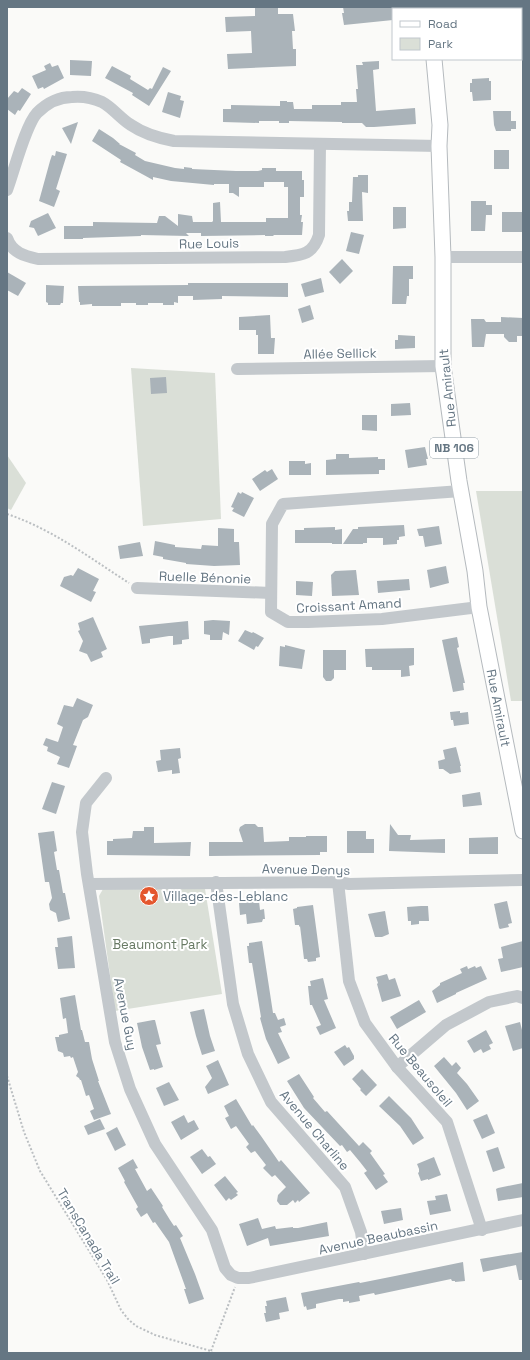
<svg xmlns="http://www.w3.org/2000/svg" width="530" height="1360" viewBox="0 0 530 1360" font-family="'Space Grotesk',sans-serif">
<rect width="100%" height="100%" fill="#fafaf8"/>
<!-- green -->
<g fill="#dadfd7">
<path d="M131,368L215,373L221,519L143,526Z"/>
<path d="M7,455L26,483L11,510L7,508Z"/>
<path d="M476,491H523V701H511Z"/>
<path d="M103,889H205L222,994L115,1011L99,896Z"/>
</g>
<!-- building -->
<g fill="#aab3b9">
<path d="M255,7H278V14H293L295,31H292L293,49H296V66L228,69L227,54L252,53L251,31L226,32L225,17L255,16Z"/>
<path d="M343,7H393V20L344,25L342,13H344Z"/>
<path d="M70,60L92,61L91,76L70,75Z"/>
<path d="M379,61V69L373,70L376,111L415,108L416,124L374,127H366L362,123H342V122L289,121V123H279V121H259V123L223,122V109H231V105L280,106V101H287V102H293L294,109H312V105H341V102H357L356,89H358L356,65H363L362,62Z"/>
<path d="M50,63L52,67L58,65L64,78L44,89L43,87L38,89L32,76L46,70L44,66Z"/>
<path d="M112,66L131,76L130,79L148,90L150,88L152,89L163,67L171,71L149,106L132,95L133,93L105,78Z"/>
<path d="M489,78V81H491V100L473,101L472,92H470V83H472V79Z"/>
<path d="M22,88L31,94L20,111L18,110L15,115L7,109V99L14,91L18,93Z"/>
<path d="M168,92L181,96L180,100L184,101L180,118L162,112Z"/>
<path d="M493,111H511V121H516V129H511V131H496L494,125Z"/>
<path d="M78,122L71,144L62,128Z"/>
<path d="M99,129L113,138L120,144H119L136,153L135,155L145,161L175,168L184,169V167L192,168V169L236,171H258L262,170V168H276V171H302V180H304V197H300V215H302L301,222H303L302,235H274L273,236H265V235L201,236V233H186L189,236L141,235V236L83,238V239H64V226H93V222L157,223L159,216H165L178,226V214L192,216L193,222H212L213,221V203L220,202L221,222H266V218H288V187H284V182H264V187H239V197L233,193H229V184H214V185L171,181L153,177V180L120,162L121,160L92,141Z"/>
<rect x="494" y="150" width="15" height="19"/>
<path d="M56,151L67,154L56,189L60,191L54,207L39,201L50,161L52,155L55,156Z"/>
<path d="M358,175H368V193L362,192L363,221H348L347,211H349V202H352L353,177H358Z"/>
<path d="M471,201H486V205H492V215H486L485,231H471Z"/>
<path d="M393,207H406V228L393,229Z"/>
<rect x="502" y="212" width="21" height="20"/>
<path d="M48,213L56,228L38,236L34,228L29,227L31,221Z"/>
<path d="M351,232L364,235L359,254L346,251Z"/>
<path d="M342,259L353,271L340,284L329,272Z"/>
<path d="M393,266H413V279H409V296H407L406,304H392Z"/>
<path d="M7,272L26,283L18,296L7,290Z"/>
<path d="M321,278L324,292L305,297L301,284Z"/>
<path d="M188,283H288V297L222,296V299L193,300V296H178V303L174,302V305H163V303H148V305H136V303H121V306H92V304L80,305V302H79L78,286L188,285Z"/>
<path d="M46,285L64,286L63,303H61L60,305H48V303L46,302Z"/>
<path d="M310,305L314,319L302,323L298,309Z"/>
<path d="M270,315L271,338H275L274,352V354H258V335H256V330H239V317Z"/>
<path d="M501,317L523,318V336H517V342H509L504,337V334H486L484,347H472L471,319H484L486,322H501Z"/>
<path d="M398,335L415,336V348L395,349V340H398Z"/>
<path d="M166,377L167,393L151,394L150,378Z"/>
<path d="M410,403L411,415L391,416V404Z"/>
<path d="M362,415H377V431L362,430Z"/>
<path d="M425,447L428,459H426L427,465L408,468L405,450Z"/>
<path d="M336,454H349V458L378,457V459H385V470H379V474L326,475V460L336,459Z"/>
<path d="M289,461H305V464L311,463V475H289Z"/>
<path d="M272,469L278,479L260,491L252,479L265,470L267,472Z"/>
<path d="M238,492L241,494L242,492L254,498L244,517L232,511L234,508L231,507Z"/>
<path d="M404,525L405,536L399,537V540H397V544L383,545V538H367V543H363V544H343L353,529H358V527Z"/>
<path d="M439,526L442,544L425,547L423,536H419L417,529Z"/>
<path d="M335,527V530L342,529V544H332V543H295V530H304V528Z"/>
<path d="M218,528L234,529V542H239L240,565L214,566L186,564V563L163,559V557L153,555L155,541L175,545V547L201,549L202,545L218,546Z"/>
<path d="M140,542L143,556L120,559L118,546Z"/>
<path d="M446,566L449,583L430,588L427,570Z"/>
<path d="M78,568L99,579L93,591L96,592L91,602L60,586L64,577L71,575L73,576Z"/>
<path d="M356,570L359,595L332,596L331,575L335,571Z"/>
<path d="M409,579L410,590L378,593L377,581Z"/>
<path d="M296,581L313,582L312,596L296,595Z"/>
<path d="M93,617L107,649L101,652L103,657L91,662L87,654L79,651L83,641L78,631L80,630L78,623Z"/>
<path d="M213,620L230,621L229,635L223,632L222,640H210V635L204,634V621Z"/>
<path d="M188,621L189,639L182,640V644L173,645V636H169L150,639V643L142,644L139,626Z"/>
<path d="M245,630L252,633L253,632L264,638L258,647L256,646L254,650L238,641Z"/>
<path d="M457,637L459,647L457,648L465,683H463L464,690L453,692L442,640Z"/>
<path d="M285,645L305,650L302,669L279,666L280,646L285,647Z"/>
<path d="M414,648V665L409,666L410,676L401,677V670H372V667H366L365,649Z"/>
<path d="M323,650H346V670H334V678L331,681H326L323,677Z"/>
<path d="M77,698L93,705L88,717L83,720L73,745L77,746L69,768L57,764L60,757L47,751L48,747L43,745L46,738L58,742L63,727L57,724L64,705L73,707Z"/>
<path d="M460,711V713L468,712L469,724L454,726L453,720H451L450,712Z"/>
<path d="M456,747L461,766H460L461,772L450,774L443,769H439L438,761L445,759L443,750Z"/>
<path d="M180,748L181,758L178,759L180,773L172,774V770L158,772L156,761L161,760L160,750Z"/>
<path d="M52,782L65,786L56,814L42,809Z"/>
<path d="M480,792L482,805L463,807L462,795Z"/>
<path d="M245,824H255L258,827H263L264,842L289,841V837H306V836H327V852H320V855L209,856V842H243L239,830L240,827Z"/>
<path d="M390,824L398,835H411L410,840L445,839V853L389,851Z"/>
<path d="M144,827H154V843L191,842L190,856L107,855V841H113V839L132,838L133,831H144Z"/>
<path d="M54,831L57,851L54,852L57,870H59L63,893H65L70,919L58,922L56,913L50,910L49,904L52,898L49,882H45L38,833Z"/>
<path d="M347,831H366V839H374V853H347Z"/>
<path d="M498,837V854H469V838Z"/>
<path d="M259,901L260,910L264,909L265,919H263L262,922L247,924L246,914L240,915L239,903Z"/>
<path d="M507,901L512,923L508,924L509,927L500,929L499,928L494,904Z"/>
<path d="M313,905L320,957L316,958V961L308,962L307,959H304L300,926L299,927V925H295L293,909L297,908V907Z"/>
<path d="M421,906H428L429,921H419V924L411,925V921H408L407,907Z"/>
<path d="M385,911L389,934L382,937H375L368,914Z"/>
<path d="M72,936L75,968L58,969L55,947H58L57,938Z"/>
<path d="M262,941L273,1013H275L278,1020L284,1018L286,1025L280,1027L282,1032L278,1033L290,1058L278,1064L266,1039L260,1018L261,1017L252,963H249L247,946H249V943Z"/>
<path d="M523,941V967L501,972L498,959L503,958L501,947Z"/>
<path d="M467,966L468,969L475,966L476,968L481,966L487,979L456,993V994L437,1003L432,991L440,985V983L462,973L460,969Z"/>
<path d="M387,974L389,980L395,978L401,996L382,1002L377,984L378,983L376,977Z"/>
<path d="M323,978L328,999L324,1000L336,1028L320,1035L316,1027L321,1025L312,1005H310L308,986H311L310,981Z"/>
<path d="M75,995L81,1030H82L85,1042H89L92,1059L99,1081H98L111,1114L94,1120L90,1111L94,1109L89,1095L86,1096L81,1080H80L79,1078L76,1076L78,1072L73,1057L71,1058L70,1056L64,1057L63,1053L58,1051L55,1037H59V1035L68,1033L66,1018L63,1019L60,998Z"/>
<path d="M419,1000L426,1012L397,1029L390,1017Z"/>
<path d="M204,1009L210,1036L215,1051L202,1055L196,1036L190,1012Z"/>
<path d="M153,1020H155L161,1044L156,1045L163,1067L154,1070V1069L150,1070L142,1047L137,1023Z"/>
<path d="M520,1022L523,1034V1048L513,1051L505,1026Z"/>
<path d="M486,1030L493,1043L489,1045L491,1049L483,1053L481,1049L474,1053L467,1041Z"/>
<path d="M345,1045L347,1048L349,1047L354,1056V1059L344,1066L334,1052Z"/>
<path d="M444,1057L452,1066L456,1062L461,1068L457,1073L467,1084L479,1101L467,1110L456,1093L434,1066Z"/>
<path d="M218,1060L229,1085L208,1094L205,1087L212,1078L206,1066Z"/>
<path d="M362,1069L377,1085L366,1096L360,1090L361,1089L352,1079Z"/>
<path d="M299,1074L314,1097L313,1098L325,1112L327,1111L359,1146L363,1142L372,1151L370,1153L385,1174L383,1175L388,1182L376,1190L364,1173L367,1171L360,1162L350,1150L347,1152L342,1145L340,1146L304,1108L287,1081Z"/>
<path d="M169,1082L179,1100L164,1106L156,1088Z"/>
<path d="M389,1096L411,1118L424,1138L413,1145L400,1126L379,1106Z"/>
<path d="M236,1099L252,1126L253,1125L261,1136L279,1162L281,1160L310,1193L299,1202L298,1200L295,1203L293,1200L287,1205H280L277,1201L278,1195L286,1187L275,1175L272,1177L263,1168L266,1165L255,1151L251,1153L246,1147L249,1144L236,1126L231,1129L225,1118L229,1116L224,1106Z"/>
<path d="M487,1114L495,1133L482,1139L473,1120Z"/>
<path d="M184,1115L188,1123L194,1120L199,1129L181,1140L171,1122Z"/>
<path d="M100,1119L105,1129L88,1135L84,1126Z"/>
<path d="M117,1127L126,1145L115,1151L106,1133Z"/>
<path d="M498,1147L505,1168L493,1172L486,1151Z"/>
<path d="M202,1149L208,1157L210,1156L216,1164L202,1174L190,1157Z"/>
<path d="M434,1157L441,1175L428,1180V1179L421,1181L418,1173L419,1172V1169L417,1164Z"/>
<path d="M133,1159L138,1168L135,1169L147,1191L151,1188L163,1206L162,1207L170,1220L174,1226L176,1225L183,1236L180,1238L195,1274L204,1299L189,1304L184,1289H186L169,1242L155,1222L153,1223L147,1213L141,1217L136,1209L138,1207L124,1182L125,1181L118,1168Z"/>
<path d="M225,1176L238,1192L236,1193L238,1195L231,1200L229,1198L226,1201L214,1185Z"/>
<path d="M523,1183V1197L498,1201L496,1189L498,1188Z"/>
<path d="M447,1194L451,1211L430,1215L427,1201L436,1200L435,1196Z"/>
<path d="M401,1208L403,1220L384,1224L381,1211Z"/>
<path d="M258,1218L262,1229L275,1226L276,1229L293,1227V1228H298L327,1222L329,1236L270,1246L268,1238L247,1246L239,1224Z"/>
<path d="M523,1252V1280H519L516,1265L483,1272L480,1259Z"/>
<path d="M463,1262L465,1281L455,1282V1281H452L451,1279L375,1295L374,1293L359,1296L360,1301L349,1303V1301L343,1302V1299H339L316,1304V1308L307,1310L306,1306L304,1307L301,1293L359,1282L360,1283L395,1276Z"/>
<path d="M286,1297L289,1311L279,1313L280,1319L266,1322L264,1313H266L265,1306H267L266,1301Z"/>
</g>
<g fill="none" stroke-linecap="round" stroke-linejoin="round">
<!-- major casing -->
<g stroke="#b5babe" stroke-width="17">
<g id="major">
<path d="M429,7L430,9"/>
<path d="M434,59L440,125L439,146L443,257V366L459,481L475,571L479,607L523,831"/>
</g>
</g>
<!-- path -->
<g stroke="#bbbfc2" stroke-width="2" stroke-dasharray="2 2" stroke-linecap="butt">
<path d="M7,514C52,529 90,558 129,583"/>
<path d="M7,1076L24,1132L40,1171L107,1280L121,1310L128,1319L136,1326L155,1335L211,1351L212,1353"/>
<path d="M211,1351L235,1287"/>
</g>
<!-- minor -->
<g stroke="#c3c8cc" stroke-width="12">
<path d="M7,190C14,172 25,126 37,113C47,103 59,97 72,97C83,96 93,98 102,102C113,108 121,119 131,125C144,134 158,138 174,141L439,146"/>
<path d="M7,238C12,253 25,256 38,259L285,257C303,255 313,254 319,235L320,144"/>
<path d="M443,257H523"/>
<path d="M237,369L443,366"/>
<path d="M461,491L283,504L272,524L271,612L288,622H308L382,619L479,607"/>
<path d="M137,588L271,593"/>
<path d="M106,778L86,803L82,832L87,874L115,1042L130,1089L155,1144L212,1230L225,1268L231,1275L238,1278H249L523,1220"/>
<path d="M216,882L233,1004L248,1054L271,1102L345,1187L361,1232L364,1254"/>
<path d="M338,882L349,981L365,1023L397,1067L447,1122L482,1230"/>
<path d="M89,884L338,882L349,884L523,880"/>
<path d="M397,1067L446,1025L489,1002L517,996L523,998"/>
</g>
<!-- major -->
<use href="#major" stroke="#fff" stroke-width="15"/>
</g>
<!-- icons -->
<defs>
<g id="sight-disc" transform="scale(1)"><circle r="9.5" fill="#e4572e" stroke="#fff"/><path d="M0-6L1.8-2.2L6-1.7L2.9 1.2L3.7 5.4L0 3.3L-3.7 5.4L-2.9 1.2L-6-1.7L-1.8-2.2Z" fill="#fff"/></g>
</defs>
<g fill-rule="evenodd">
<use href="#sight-disc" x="149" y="896"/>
</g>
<g text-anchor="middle" stroke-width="4" stroke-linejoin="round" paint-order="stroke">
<!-- shield labels -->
<rect fill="#fff" stroke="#939fa8" stroke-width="1" x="430" y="438" width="48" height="20" rx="3"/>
<g font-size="12" font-weight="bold" fill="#657683">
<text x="454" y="452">NB 106</text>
</g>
<!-- street labels -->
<g font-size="13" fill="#657683" stroke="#fff">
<text transform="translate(209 243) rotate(-1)" y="5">Rue Louis</text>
<text transform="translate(340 353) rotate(-1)" y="5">Allée Sellick</text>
<text transform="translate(447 388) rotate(-96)" y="5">Rue Amirault</text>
<text transform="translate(205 577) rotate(2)" y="5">Ruelle Bénonie</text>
<text transform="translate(349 605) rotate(-3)" y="5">Croissant Amand</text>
<text transform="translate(499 708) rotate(79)" y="5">Rue Amirault</text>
<text transform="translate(306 869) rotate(1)" y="5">Avenue Denys</text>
<text transform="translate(126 1014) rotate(79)" y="5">Avenue Guy</text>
<text transform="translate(421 1070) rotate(50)" y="5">Rue Beausoleil</text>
<text transform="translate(315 1130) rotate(50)" y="5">Avenue Charline</text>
<text transform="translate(89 1236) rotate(59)" y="5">TransCanada Trail</text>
<text transform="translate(378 1237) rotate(-12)" y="5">Avenue Beaubassin</text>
</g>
<!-- poi labels -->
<g font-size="13" fill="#657683" stroke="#fff" text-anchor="start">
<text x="163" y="901">Village-des-Leblanc</text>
</g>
<!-- park labels -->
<g font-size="13" fill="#687a64" stroke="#fff">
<text x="160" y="949">Beaumont Park</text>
</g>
</g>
<!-- border -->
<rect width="530" height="1360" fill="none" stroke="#657683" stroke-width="16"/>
<!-- legend -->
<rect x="392" y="8" width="130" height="52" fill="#ffffff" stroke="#c1c8cd"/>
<rect x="400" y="21" width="20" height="6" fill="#ffffff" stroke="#c1c8cd"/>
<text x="428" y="28" font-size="12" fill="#657683">Road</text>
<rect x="400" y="38" width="20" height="12" fill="#dadfd7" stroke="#c1c8cd"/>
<text x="428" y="48" font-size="12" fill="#657683">Park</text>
</svg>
